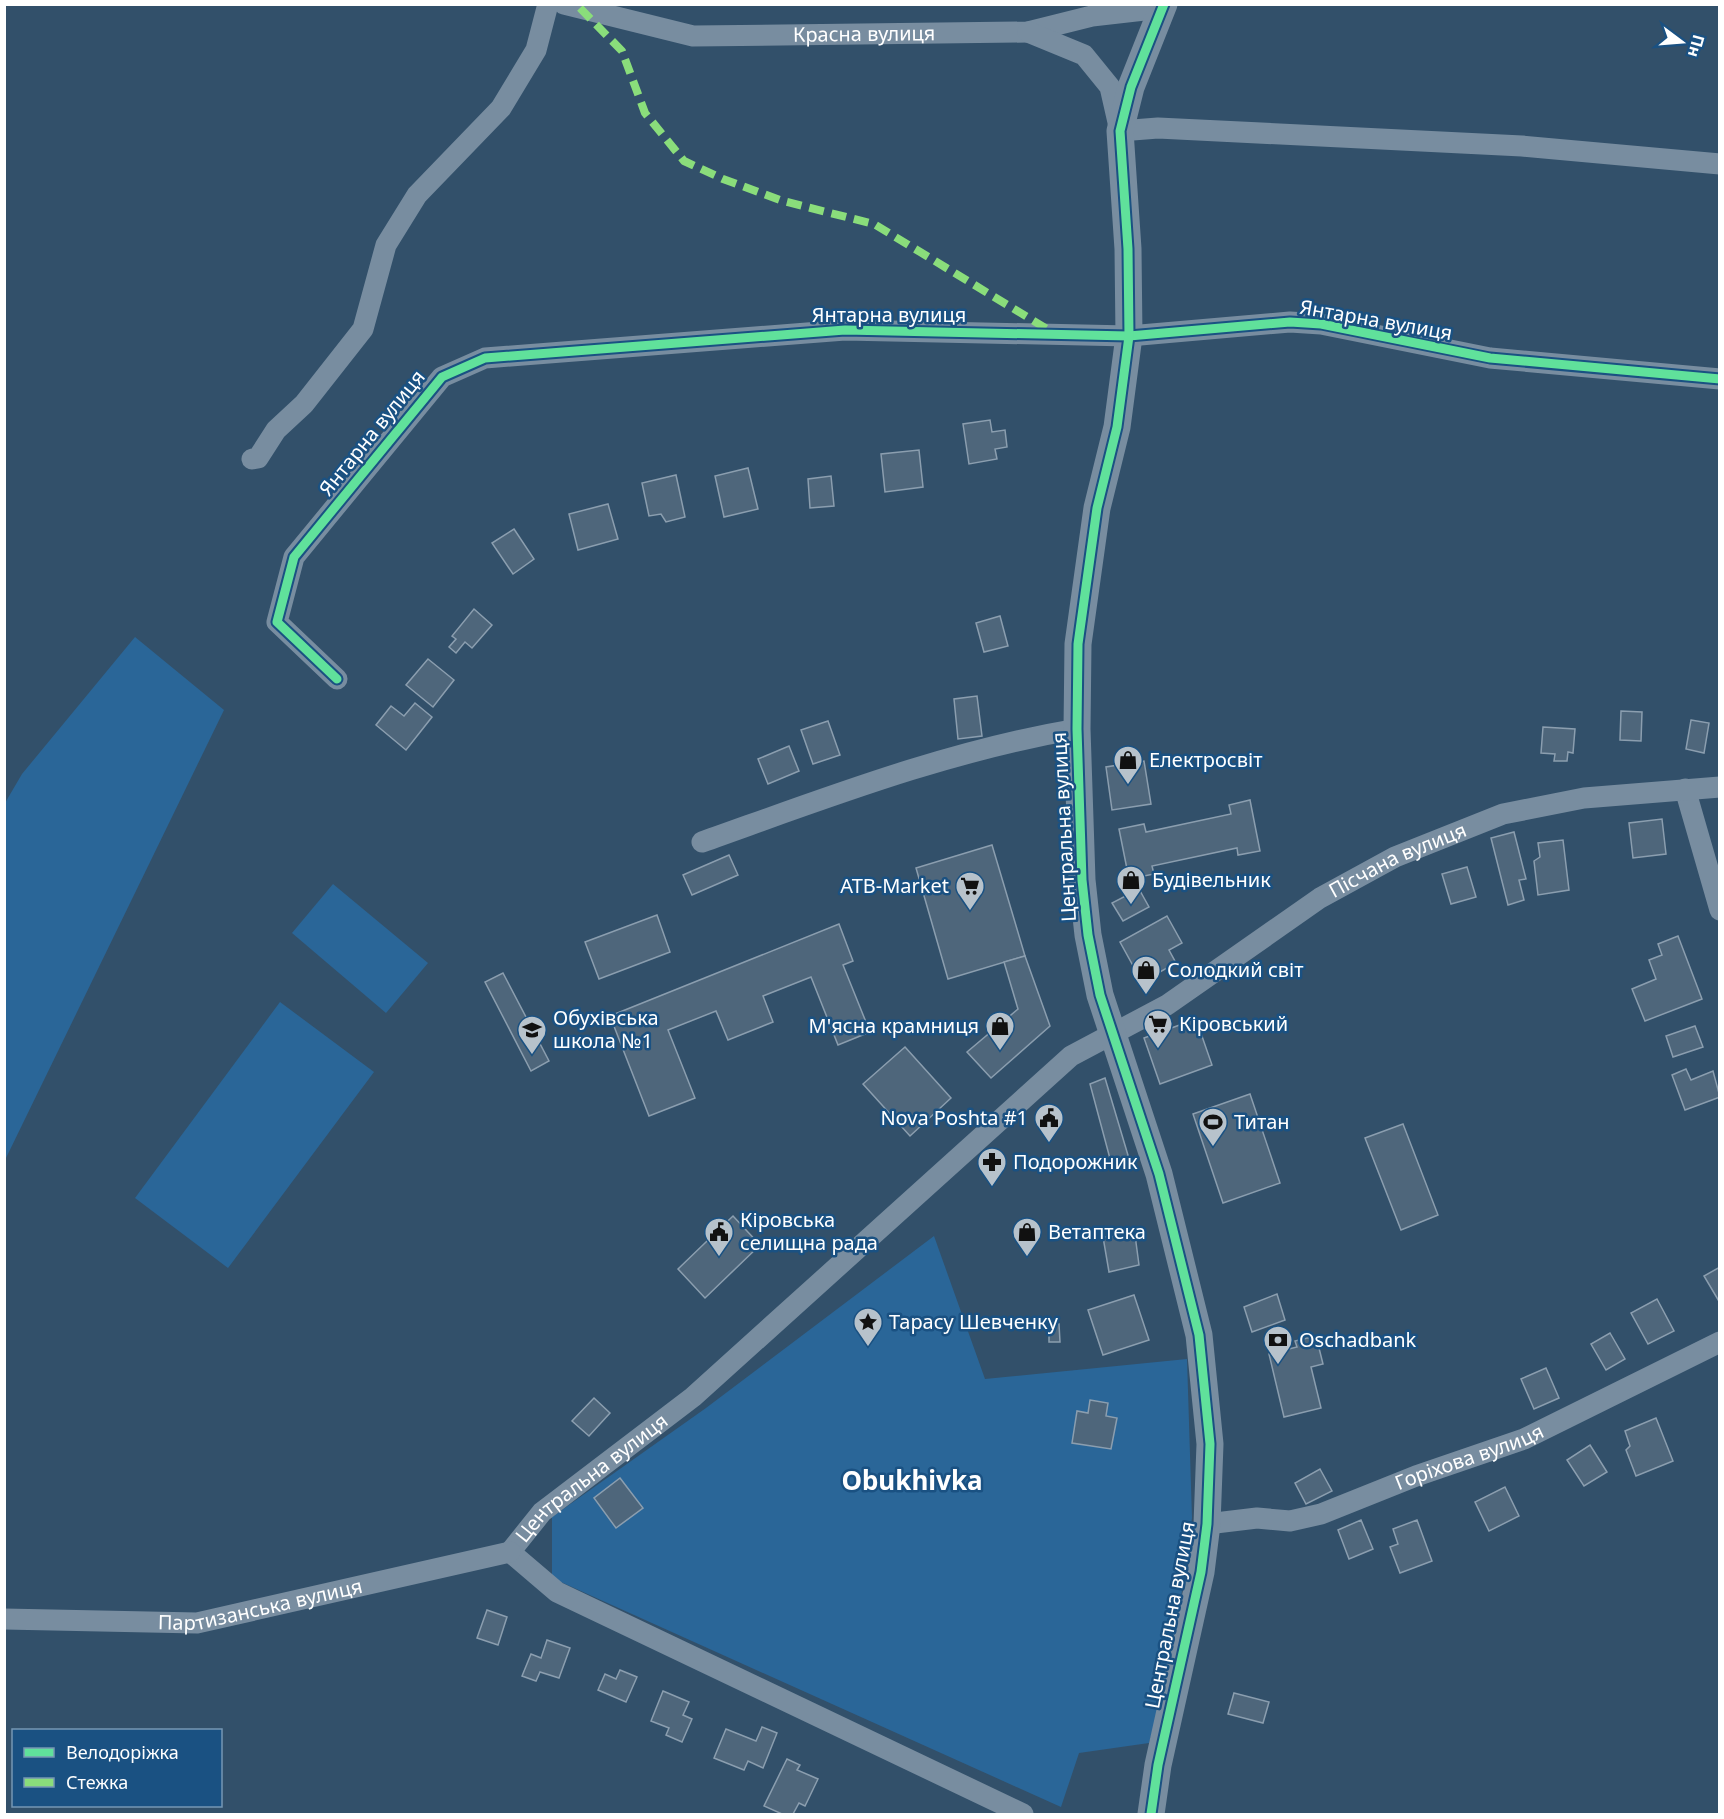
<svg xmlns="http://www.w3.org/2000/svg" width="1724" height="1819" viewBox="0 0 1724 1819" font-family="'Noto Sans',sans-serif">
<rect width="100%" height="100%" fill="#32506a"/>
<!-- green -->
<g fill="#2a6698">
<path d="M135,637L224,710L5,1160V803L22,774Z"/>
<path d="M333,884L428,963L386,1013L292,933Z"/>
<path d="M280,1002L374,1072L228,1268L135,1198Z"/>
<path d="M934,1236L985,1379L1187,1359L1192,1518L1172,1663L1149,1743L1079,1753L1061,1807L552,1578V1517L706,1408Z"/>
</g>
<!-- building -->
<g fill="#4e667b" stroke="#8b9eaf" stroke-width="1.5">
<path d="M990,420L992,432L1005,430L1007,447L995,449L997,459L969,464L963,424Z"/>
<path d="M919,450L923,487L885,492L881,454Z"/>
<path d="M748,468L758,509L724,517L715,476Z"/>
<path d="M676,475L685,517L666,522L661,514L649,516L642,483Z"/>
<path d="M831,476L834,506L810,508L808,479Z"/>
<path d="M608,504L618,539L578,550L569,514Z"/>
<path d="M514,529L534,559L513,574L492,543Z"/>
<path d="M474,609L492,625L472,648L465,642L456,653L449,647L456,639L452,636Z"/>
<path d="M1000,616L1008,646L984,652L976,623Z"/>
<path d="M428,659L454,680L433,707L406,685Z"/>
<path d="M977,696L982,736L958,739L954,699Z"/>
<path d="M415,703L432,717L406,750L376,725L391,706L404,716Z"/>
<path d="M1621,711L1642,712L1641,741L1620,740Z"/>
<path d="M1691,720L1709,723L1704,753L1686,749Z"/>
<path d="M828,721L840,755L813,764L801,730Z"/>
<path d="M1543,727L1575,729L1573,753L1568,752L1567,761H1554L1555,754L1541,753Z"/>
<path d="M789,746L799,771L768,784L758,759Z"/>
<path d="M1144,761L1151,804L1112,810L1106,767Z"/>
<path d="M1250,800L1260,851L1238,855L1237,848L1152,866L1154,874L1129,879L1119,829L1144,824L1146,832L1231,814L1229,805Z"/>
<path d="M1662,819L1666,854L1633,858L1629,823Z"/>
<path d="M1514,832L1526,879L1519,880L1524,900L1508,905L1491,838Z"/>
<path d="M1563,840L1569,890L1538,895L1534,861L1540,857L1538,843Z"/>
<path d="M992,845L1025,956L948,979L916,868Z"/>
<path d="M729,855L738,875L692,895L683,875Z"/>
<path d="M1467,867L1476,897L1451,904L1442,874Z"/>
<path d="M1139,889L1149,907L1123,921L1112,903Z"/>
<path d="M657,915L670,952L599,979L585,942Z"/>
<path d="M1167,916L1182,943L1169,950L1176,963L1142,982L1120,942Z"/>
<path d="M839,924L853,961L843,965L870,1032L838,1045L811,977L763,996L773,1022L728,1040L716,1011L668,1030L695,1098L649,1116L610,1016Z"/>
<path d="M1678,936L1702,999L1645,1021L1632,989L1656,979L1649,960L1662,955L1658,944Z"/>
<path d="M1025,956L1050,1026L991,1078L967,1052L1018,1009L1004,962Z"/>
<path d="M503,973L549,1061L531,1071L485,982Z"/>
<path d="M1196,1019L1212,1065L1160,1084L1144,1038Z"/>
<path d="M1695,1026L1703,1047L1673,1057L1666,1036Z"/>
<path d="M905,1047L951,1098L910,1136L863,1084Z"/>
<path d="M1686,1069L1691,1080L1713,1071L1720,1097L1685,1110L1672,1075Z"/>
<path d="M1105,1078L1130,1162L1112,1166L1090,1084Z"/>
<path d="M1250,1094L1280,1183L1223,1203L1193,1114Z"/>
<path d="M1403,1124L1438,1215L1401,1230L1365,1138Z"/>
<path d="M733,1216L760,1245L705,1298L678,1269Z"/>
<path d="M1135,1235L1139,1265L1109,1272L1103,1237Z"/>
<path d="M1720,1267V1303L1704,1276Z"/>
<path d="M1277,1294L1285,1320L1252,1332L1244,1307Z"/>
<path d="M1134,1295L1149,1340L1103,1355L1088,1310Z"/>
<path d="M1657,1299L1674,1331L1648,1344L1631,1313Z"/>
<path d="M1049,1324H1059L1060,1342H1049Z"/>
<path d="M1610,1333L1625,1359L1606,1370L1591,1344Z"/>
<path d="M1316,1336L1323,1364L1311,1367L1321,1408L1284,1417L1269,1354L1297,1347L1295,1341Z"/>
<path d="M1546,1368L1559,1398L1534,1409L1521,1379Z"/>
<path d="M594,1398L610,1413L589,1436L572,1421Z"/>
<path d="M1090,1400L1108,1403L1106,1416L1117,1418L1111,1449L1072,1443L1077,1411L1088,1413Z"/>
<path d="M1656,1418L1673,1461L1636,1476L1626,1450L1630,1446L1625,1431Z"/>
<path d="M1590,1445L1607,1472L1584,1486L1567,1460Z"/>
<path d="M1320,1469L1332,1491L1306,1504L1295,1483Z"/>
<path d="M620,1478L643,1508L616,1528L594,1498Z"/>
<path d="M1505,1487L1519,1516L1489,1531L1475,1502Z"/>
<path d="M1361,1520L1373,1549L1349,1559L1338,1530Z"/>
<path d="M1417,1520L1432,1561L1400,1573L1390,1547L1398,1544L1393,1529Z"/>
<path d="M487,1610L507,1617L498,1645L477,1638Z"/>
<path d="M547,1640L570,1648L559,1678L540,1672L536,1681L522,1676L531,1654L541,1658Z"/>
<path d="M620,1670L637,1677L626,1702L598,1690L605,1674L616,1679Z"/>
<path d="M663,1691L689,1702L683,1715L692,1719L682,1742L666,1735L669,1728L651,1721Z"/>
<path d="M1234,1693L1269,1702L1263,1723L1228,1714Z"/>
<path d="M762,1727L777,1733L763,1768L748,1761L744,1770L714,1758L726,1729L756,1741Z"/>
<path d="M787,1759L800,1765L797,1770L818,1779L805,1806L799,1803L793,1814H782L764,1806Z"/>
</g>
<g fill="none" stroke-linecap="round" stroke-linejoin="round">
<!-- minor -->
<g stroke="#788da0" stroke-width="21">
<path id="s1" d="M564,4L693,36L1028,32L1092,16L1162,8"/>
<path d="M1028,32L1084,55L1110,87L1120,131L1158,128L1522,146L1720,164"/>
<path d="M252,459L258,458L276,430L304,404L363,329L386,245L417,195L501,108L536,50L548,4"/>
<path d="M337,679L277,622L294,557L442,377L485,358L845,330L1129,336L1290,322L1321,324L1490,358L1720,379"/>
<path d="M1685,789L1720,910"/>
<path d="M702,842C826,798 947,751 1077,729"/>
<path id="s2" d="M1207,1524L1257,1518L1290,1521L1321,1514L1416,1476L1524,1439L1720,1342"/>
<path id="s3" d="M510,1552L542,1512L693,1397L1071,1056L1167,1005L1320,898L1395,857L1503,814L1584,798L1720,787"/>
<path d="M510,1552L557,1592L1023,1814"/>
<path id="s4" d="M4,1619L197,1623L510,1552"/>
</g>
<!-- tertiary -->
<path stroke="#788da0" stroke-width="27" d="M1151,1814L1158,1765L1201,1572L1207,1524L1210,1444L1199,1335L1159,1174L1100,995L1088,935L1082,880L1077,729L1078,644L1097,508L1117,427L1129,336L1128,249L1120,131L1131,87L1164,4"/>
<!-- quiet -->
<path stroke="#8add7b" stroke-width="8" stroke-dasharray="15 8" stroke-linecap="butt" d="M580,8L622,51L645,113L684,161L723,179L783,201L874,224L1052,332"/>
<!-- cycleway casing -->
<g stroke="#1a5182" stroke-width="13">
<g id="cycleway">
<path d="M337,679L277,622L294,557L442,377L485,358L845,330L1129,336L1290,322L1321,324L1490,358L1720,379"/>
<path d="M1151,1814L1158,1765L1201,1572L1207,1524L1210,1444L1199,1335L1159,1174L1100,995L1088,935L1082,880L1077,729L1078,644L1097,508L1117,427L1129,336L1128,249L1120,131L1131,87L1164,4"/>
</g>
</g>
<!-- cycleway -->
<use href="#cycleway" stroke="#60e19b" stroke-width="9"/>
</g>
<!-- icons -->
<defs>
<g id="shop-pin" transform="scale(1.5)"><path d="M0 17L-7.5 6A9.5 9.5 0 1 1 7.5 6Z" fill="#b7c2cb" stroke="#1a5182"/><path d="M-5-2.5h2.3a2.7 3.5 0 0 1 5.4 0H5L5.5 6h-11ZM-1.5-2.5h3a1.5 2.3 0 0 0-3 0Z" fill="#111"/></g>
<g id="supermarket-pin" transform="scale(1.5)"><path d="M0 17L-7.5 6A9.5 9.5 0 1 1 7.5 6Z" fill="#b7c2cb" stroke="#1a5182"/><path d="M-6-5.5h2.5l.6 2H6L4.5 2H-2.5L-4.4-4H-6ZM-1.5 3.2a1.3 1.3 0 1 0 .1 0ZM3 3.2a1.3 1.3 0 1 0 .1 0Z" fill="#111"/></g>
<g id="school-pin" transform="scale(1.5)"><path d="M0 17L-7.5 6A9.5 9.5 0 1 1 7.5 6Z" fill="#b7c2cb" stroke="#1a5182"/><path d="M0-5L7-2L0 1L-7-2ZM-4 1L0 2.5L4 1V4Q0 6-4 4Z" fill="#111"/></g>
<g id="civic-pin" transform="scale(1.5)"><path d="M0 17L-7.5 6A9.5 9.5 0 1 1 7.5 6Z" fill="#b7c2cb" stroke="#1a5182"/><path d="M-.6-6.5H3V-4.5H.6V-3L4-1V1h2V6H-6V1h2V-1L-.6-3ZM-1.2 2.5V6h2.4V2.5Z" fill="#111"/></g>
<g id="stadium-pin" transform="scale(1.5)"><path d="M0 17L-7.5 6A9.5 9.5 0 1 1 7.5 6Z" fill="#b7c2cb" stroke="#1a5182"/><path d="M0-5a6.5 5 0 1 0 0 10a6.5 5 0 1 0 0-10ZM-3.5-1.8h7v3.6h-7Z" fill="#111"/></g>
<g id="pharmacy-pin" transform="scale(1.5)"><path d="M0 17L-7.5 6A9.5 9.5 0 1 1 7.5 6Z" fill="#b7c2cb" stroke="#1a5182"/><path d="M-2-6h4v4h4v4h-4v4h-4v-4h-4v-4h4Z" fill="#111"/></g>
<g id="sight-pin" transform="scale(1.5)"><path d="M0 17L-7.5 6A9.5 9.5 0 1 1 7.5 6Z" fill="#b7c2cb" stroke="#1a5182"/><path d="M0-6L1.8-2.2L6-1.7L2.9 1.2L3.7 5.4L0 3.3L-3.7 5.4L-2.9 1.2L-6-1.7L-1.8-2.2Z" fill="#111"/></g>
<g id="bank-pin" transform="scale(1.5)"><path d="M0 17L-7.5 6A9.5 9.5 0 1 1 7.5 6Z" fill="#b7c2cb" stroke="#1a5182"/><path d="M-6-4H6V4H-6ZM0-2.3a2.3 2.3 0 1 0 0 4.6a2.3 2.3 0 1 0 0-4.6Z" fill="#111"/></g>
</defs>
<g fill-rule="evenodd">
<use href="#shop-pin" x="1128" y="760"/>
<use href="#shop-pin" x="1131" y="880"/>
<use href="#supermarket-pin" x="970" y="886"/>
<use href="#shop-pin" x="1146" y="970"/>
<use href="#supermarket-pin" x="1158" y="1024"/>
<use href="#shop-pin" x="1000" y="1026"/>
<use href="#school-pin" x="532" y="1030"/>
<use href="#civic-pin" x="1049" y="1118"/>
<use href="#stadium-pin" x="1213" y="1122"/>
<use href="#pharmacy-pin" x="992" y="1162"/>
<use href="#civic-pin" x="719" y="1232"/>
<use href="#shop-pin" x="1027" y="1232"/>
<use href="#sight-pin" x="868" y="1322"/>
<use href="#bank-pin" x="1278" y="1340"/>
</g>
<g text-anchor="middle" stroke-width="5" stroke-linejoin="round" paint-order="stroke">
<!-- street labels -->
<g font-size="20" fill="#fff" stroke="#1a5182">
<text dy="7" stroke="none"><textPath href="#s1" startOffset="304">Красна вулиця</textPath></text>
<text x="889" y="322">Янтарна вулиця</text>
<text transform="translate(1376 320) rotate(10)" y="7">Янтарна вулиця</text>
<text transform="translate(372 433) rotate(-51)" y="7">Янтарна вулиця</text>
<text transform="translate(1064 827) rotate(-93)" y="7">Центральна вулиця</text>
<text dy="7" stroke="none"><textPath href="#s3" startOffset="1132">Пісчана вулиця</textPath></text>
<text dy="7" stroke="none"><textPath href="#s2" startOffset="274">Горіхова вулиця</textPath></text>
<text dy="7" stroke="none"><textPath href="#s3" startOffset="111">Центральна вулиця</textPath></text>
<text dy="7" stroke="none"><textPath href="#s4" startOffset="258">Партизанська вулиця</textPath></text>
<text transform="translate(1170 1615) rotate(-79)" y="7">Центральна вулиця</text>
</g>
<!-- poi labels -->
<g font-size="20" fill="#fff" stroke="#1a5182" text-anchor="start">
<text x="1149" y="767">Електросвіт</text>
<text x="1152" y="887">Будівельник</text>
<text x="949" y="893" text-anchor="end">ATB-Market</text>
<text x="1167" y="977">Солодкий світ</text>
<text x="553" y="1025">Обухівська<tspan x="553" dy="23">школа №1</tspan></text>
<text x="1179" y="1031">Кіровський</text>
<text x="979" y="1033" text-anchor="end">М'ясна крамниця</text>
<text x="1028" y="1125" text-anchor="end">Nova Poshta #1</text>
<text x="1234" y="1129">Титан</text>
<text x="1013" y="1169">Подорожник</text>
<text x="740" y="1227">Кіровська<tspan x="740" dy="23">селищна рада</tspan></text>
<text x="1048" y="1239">Ветаптека</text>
<text x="889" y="1329">Тарасу Шевченку</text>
<text x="1299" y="1347">Oschadbank</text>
</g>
<!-- district labels -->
<g font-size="26" font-weight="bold" fill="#fff" stroke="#1a5182">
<text x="912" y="1490">Obukhivka</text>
</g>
</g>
<!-- border -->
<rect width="1724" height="1819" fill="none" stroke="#ffffff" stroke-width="12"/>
<!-- legend -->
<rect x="12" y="1729" width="210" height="78" fill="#1a5182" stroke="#7697b4" stroke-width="1.5"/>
<rect x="24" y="1748" width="30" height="9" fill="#60e19b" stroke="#7697b4" stroke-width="1.5"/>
<text x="66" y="1759" font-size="18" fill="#ffffff">Велодоріжка</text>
<rect x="24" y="1778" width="30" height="9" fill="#8add7b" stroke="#7697b4" stroke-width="1.5"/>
<text x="66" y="1789" font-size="18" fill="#ffffff">Стежка</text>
<!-- north arrow -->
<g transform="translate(1682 42) rotate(106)" stroke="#1a5182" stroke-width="4.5" paint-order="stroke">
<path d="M0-4.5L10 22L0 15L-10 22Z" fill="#ffffff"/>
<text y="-9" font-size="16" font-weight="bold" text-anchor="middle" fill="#ffffff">Пн</text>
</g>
</svg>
